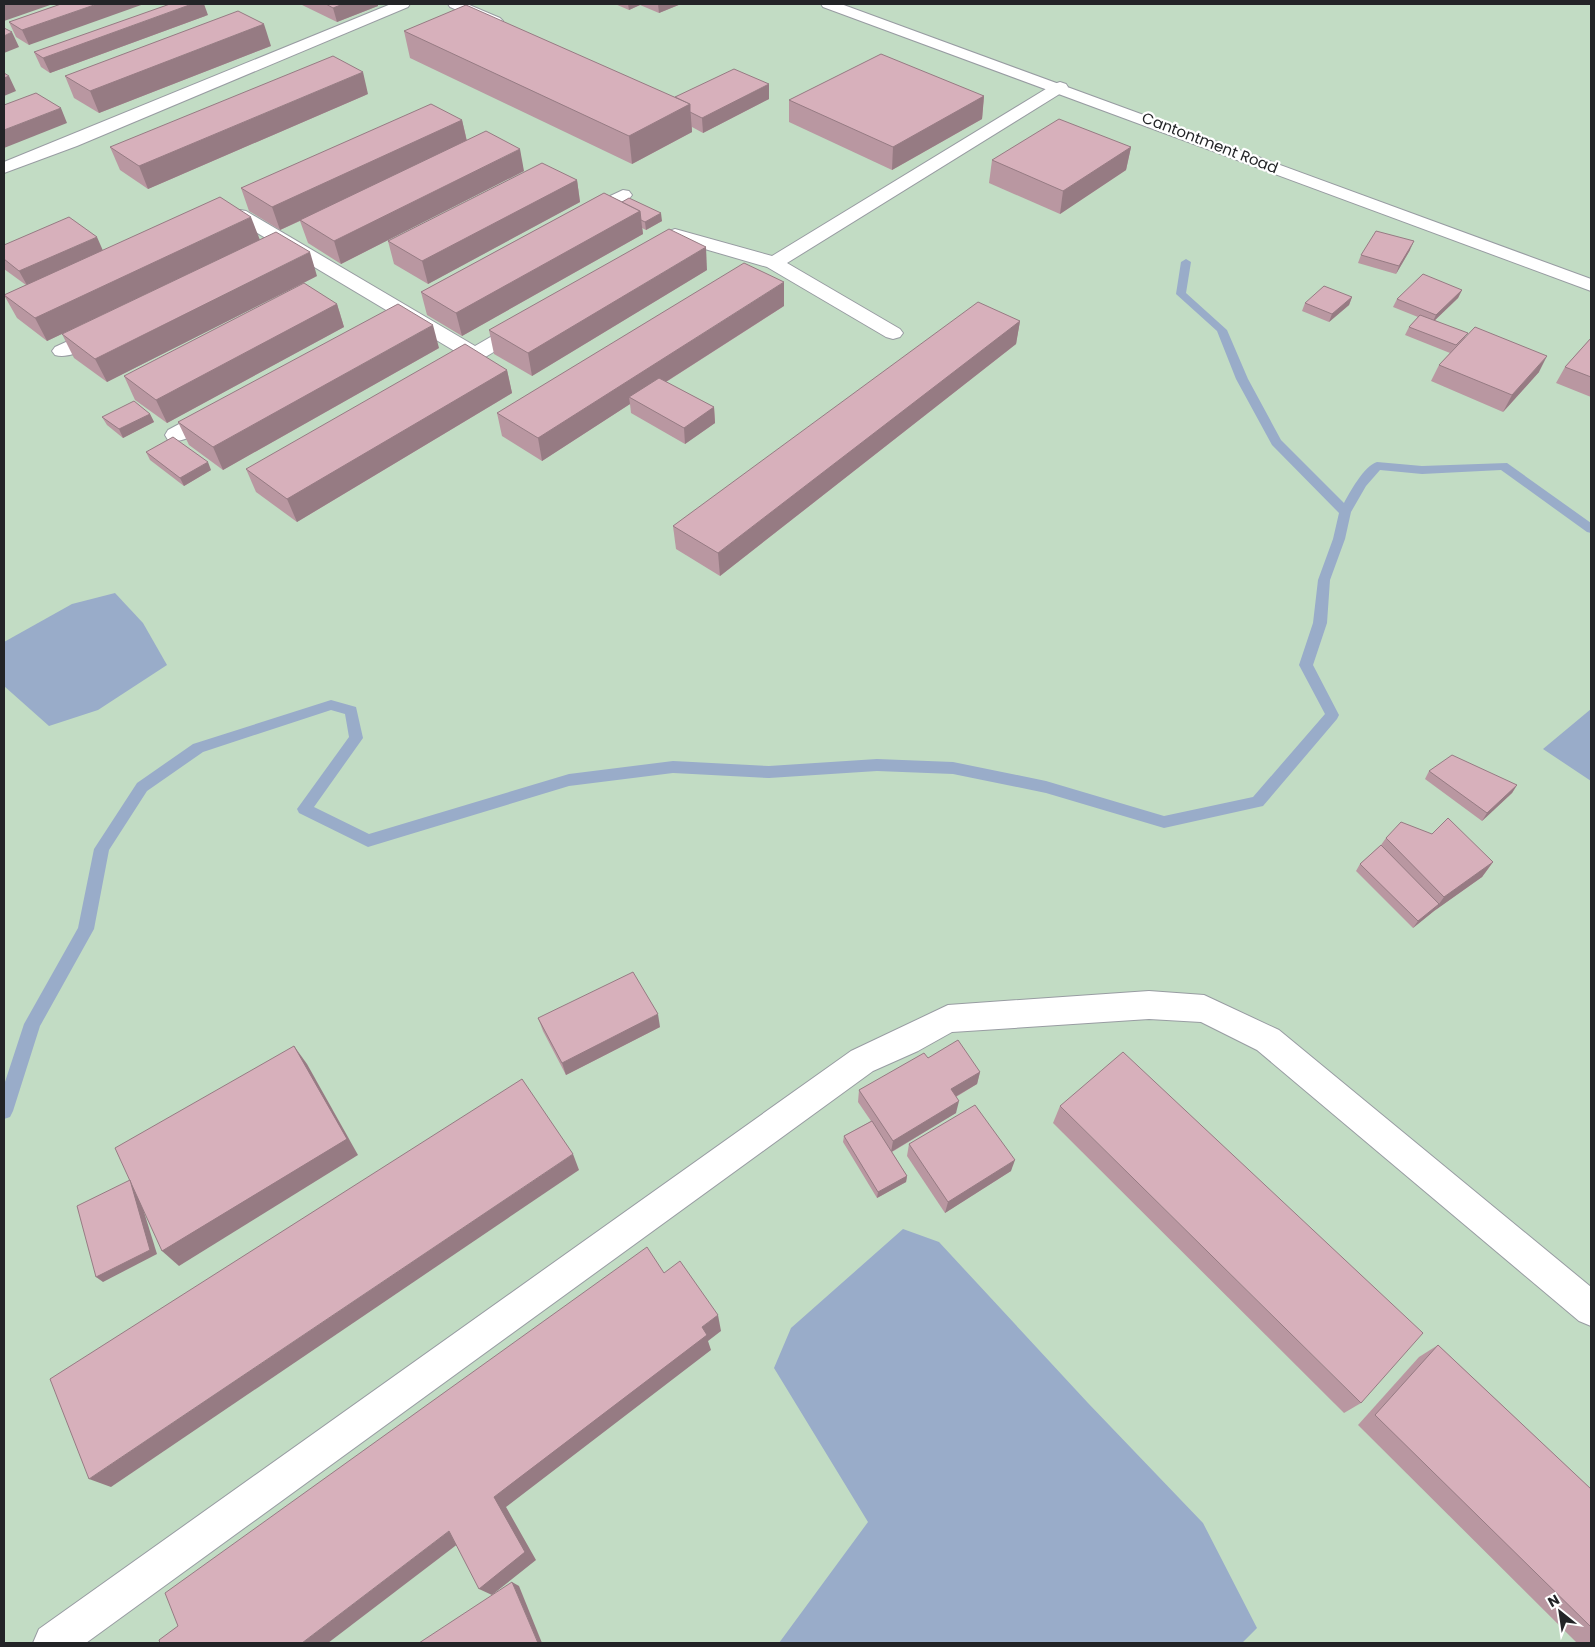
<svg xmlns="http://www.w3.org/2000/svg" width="1595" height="1647" viewBox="0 0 1595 1647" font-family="Poppins,sans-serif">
<rect width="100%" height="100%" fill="#f3f7fe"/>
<!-- green -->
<rect fill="#c2dcc4" x="4" y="4" width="1587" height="1639"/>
<!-- water -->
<g fill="#99acc9">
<path d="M115,593L143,623L167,665L98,710L49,726L4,686V642L72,604Z"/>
<path d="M1591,709V781L1543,749Z"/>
<path d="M903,1229L939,1242L1088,1403L1203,1523L1257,1628L1242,1643H779L868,1522L774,1368L791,1328Z"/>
</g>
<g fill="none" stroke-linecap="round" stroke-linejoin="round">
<!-- stream -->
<path fill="#99acc9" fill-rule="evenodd" d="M1186,259L1191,262L1186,293L1227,330L1248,379L1281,440L1344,503C1350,492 1364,466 1377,462L1422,466L1507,463L1591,523V533L1587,532L1501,470L1422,474L1380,470L1366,486L1351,512L1345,539L1330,580L1327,623L1313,665L1339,715L1337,719L1263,806L1164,828L1046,793L953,774L877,771L769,778L673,773L569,786L368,847L299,813L297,809L349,737L345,714L331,710L203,752L147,791L109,850L94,929L40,1026L13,1111L10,1117L4,1119V1085L24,1024L78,928L94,849L137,783L193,744L331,700L356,707L363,738L314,807L369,834L569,774L673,761L769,766L877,759L953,762L1046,781L1164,816L1253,797L1325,714L1299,665L1313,623L1318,580L1333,539L1339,513L1272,445L1236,379L1217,331L1176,294L1181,262Z"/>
<!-- street casing -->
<g stroke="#989ca2" stroke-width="2">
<g id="street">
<path d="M391,4H410L408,7L77,146L4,173V162Z"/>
<path d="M448,4H467L500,18L503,21L500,24H490L450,7Z"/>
<path d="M1060,82L1066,84L1068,87L1066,90L787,263L900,329L903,333L900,337L893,339L886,337L767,267L677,241C668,247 661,254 649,251L647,247C652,239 665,232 675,229L772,256L1054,84Z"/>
<path d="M623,190L629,191L632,195L629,199L588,220L582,221L576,220L573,216L576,212Z"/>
<path d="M240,210L246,211L475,346L518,321L525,319L532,321L535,325L532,329L482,359L475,361L468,359L234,219L231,215L234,211Z"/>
<path d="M101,326L108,328L111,332L108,336C93,344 72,360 55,355L52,351L55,347Z"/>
<path d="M216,406L223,408L227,413L223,418C208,426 187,445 168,440L165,435L168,430L209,408Z"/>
<path d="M1149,991L1204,995L1279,1030L1591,1287V1326L1579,1321L1257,1050L1201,1022L1149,1019L952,1032L918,1051L873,1071L86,1643H33L39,1629L851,1051L948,1005Z"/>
</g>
</g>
<!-- secondary casing -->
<g stroke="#989ca2" stroke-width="2">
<path id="secondary" d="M821,4H841L1591,279V291L823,7Z"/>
</g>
<!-- street -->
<use href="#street" fill="#fff" fill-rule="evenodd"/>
<!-- secondary -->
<use href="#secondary" fill="#fff" fill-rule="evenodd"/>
</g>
<!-- wall -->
<g fill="#b997a1">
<path d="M61,4L29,45L16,37L9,22Z"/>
<path d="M300,4H378V6L337,22Z"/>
<path d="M615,4H681L659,13L640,5L629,10Z"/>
<path d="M208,15L50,73L41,67L34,52Z"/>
<path d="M404,31L675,97L769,99L703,133L692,127V132L632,164L410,58Z"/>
<path d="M271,46L99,113L74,98L65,76Z"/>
<path d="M368,94L148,189L120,170L110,147Z"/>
<path d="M984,96L982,119L892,170L789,122V100Z"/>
<path d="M462,120L467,141L524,171L341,264L308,243L300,221L280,230L249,211L241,188Z"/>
<path d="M1131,147L1126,170L1060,214L989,183L992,160Z"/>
<path d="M577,180L580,202L428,284L394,264L388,241Z"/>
<path d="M604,193L662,221L646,230L642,228L643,234L462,336L427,315L421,292Z"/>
<path d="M260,240L47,341L17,318L4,295L26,285L4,269V245L103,250Z"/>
<path d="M1410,250L1396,274L1358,263L1361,255Z"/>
<path d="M707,270L532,376L494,354L489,330Z"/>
<path d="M317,276L107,382L74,358L62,334Z"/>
<path d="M1462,290L1458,298L1435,320L1466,337L1539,372L1503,412L1431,381L1439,365L1450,353L1405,335L1409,327L1418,317L1393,307L1397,299Z"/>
<path d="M1352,297L1349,305L1329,322L1302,311L1305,303Z"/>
<path d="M337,304L344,327L167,423L135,400L124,376Z"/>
<path d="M784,306L666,382L714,407L715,423L685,444L631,413L630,404L542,461L502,436L497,413Z"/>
<path d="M1020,321L1016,344L720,576L676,549L673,526Z"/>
<path d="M1591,338V397L1556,383L1565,367Z"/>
<path d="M439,348L223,470L189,445L178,422Z"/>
<path d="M507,370L512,393L297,522L256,492L246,469Z"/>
<path d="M150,414L154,422L123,438L107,425L102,417Z"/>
<path d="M146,452L211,470L184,486L150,460Z"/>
<path d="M1429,771L1517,785L1512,793L1482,821L1425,779Z"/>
<path d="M1386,838L1493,862L1482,877L1434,911L1413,928L1356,871L1360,864L1381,845Z"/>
<path d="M538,1018L660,1027L566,1075L543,1031Z"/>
<path d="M928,1058L980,1072L977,1084L956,1097V1113L892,1152L907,1176L906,1182L877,1198L843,1142L844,1136L871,1121L858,1102L859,1090Z"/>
<path d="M1060,1106L1361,1403L1344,1413L1053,1123Z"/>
<path d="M909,1144L1011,1171L945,1213L907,1156Z"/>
<path d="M1438,1345L1591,1489V1643H1577L1358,1425L1419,1357Z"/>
</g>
<!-- shaded-wall -->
<g fill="#967b83">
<path d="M4,4H53L4,21Z"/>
<path d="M97,4H144L29,45L22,30Z"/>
<path d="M192,4H204L208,15L50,73L43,58Z"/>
<path d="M343,4H378V6L337,22L333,8Z"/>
<path d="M628,4H639L640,5L629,10Z"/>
<path d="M658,4H681L659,13Z"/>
<path d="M264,24L271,46L99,113L90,91Z"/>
<path d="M12,32L19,47L4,53V36Z"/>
<path d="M363,72L368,94L148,189L139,166Z"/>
<path d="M9,76L16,91L4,96V78Z"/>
<path d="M769,84V99L703,133L702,118Z"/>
<path d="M984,96L982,119L892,170L893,147Z"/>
<path d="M690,104L692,132L632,164L629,136Z"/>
<path d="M61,108L67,123L4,148V130Z"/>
<path d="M462,120L467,142L280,230L272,207Z"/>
<path d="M1131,147L1126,170L1060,214L1063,191Z"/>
<path d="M520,149L524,171L341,264L334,241Z"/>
<path d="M577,180L580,202L428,284L422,261Z"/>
<path d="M640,211L643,234L462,336L456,313Z"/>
<path d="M661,213L662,221L646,230L645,222Z"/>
<path d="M251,217L260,240L47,341L35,318Z"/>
<path d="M97,237L104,253L28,287L19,271Z"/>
<path d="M1414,241L1410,250L1396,274L1399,266Z"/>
<path d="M706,247L707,270L532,376L528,353Z"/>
<path d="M310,252L317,276L107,382L95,359Z"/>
<path d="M784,282V306L636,401L629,397L630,404L542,461L538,438Z"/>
<path d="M1462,290L1458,298L1432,323L1436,315Z"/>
<path d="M1352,297L1349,305L1329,322L1332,314Z"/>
<path d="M337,304L344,327L167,423L156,400Z"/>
<path d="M1020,321L1016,344L720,576L718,553Z"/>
<path d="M433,325L439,348L223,470L213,447Z"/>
<path d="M1547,356L1539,372L1503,412L1512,395Z"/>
<path d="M507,370L512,393L297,522L287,499Z"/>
<path d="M714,407L715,423L685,444L684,428Z"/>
<path d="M150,414L154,422L123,438L119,429Z"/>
<path d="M208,462L211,470L184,486L180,478Z"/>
<path d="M1517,785L1512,793L1482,821L1487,813Z"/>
<path d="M1493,862L1482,877L1434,911L1444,897Z"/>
<path d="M1439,904L1434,911L1413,928L1418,921Z"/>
<path d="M658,1014L660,1027L566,1075L562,1063Z"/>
<path d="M294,1046L307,1064L358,1155L179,1266L162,1251Z"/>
<path d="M980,1072L977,1084L948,1101L951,1089Z"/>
<path d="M959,1101L956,1113L891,1152L893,1141Z"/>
<path d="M573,1154L579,1170L111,1487L89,1479Z"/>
<path d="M1015,1160L1011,1171L945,1213L948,1202Z"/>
<path d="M907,1176L906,1182L877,1198L878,1192Z"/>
<path d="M130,1180L136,1186L157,1254L103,1282L96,1277Z"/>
<path d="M718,1315L721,1331L708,1341L711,1350L506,1507L536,1560L492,1595L479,1589L494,1497L702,1327Z"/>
<path d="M449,1531L463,1540L328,1643H302Z"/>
<path d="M512,1582L519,1586L542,1643H538Z"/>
</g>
<!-- building -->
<g fill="#d7b0bb" stroke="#967b83">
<path d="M61,4H97L22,30L9,22Z"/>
<path d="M170,4H192L43,58L34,52Z"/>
<path d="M326,4H343L333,8Z"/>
<path d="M466,5L690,104L629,136L404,31Z"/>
<path d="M238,11L264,24L90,91L65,76Z"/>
<path d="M4,28L12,32L4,36Z"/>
<path d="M881,54L984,96L893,147L789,100Z"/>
<path d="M333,56L363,72L139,166L110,147Z"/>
<path d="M734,69L769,84L702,118L690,112V104L675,97Z"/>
<path d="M4,73L9,76L4,78Z"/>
<path d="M36,93L61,108L4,130V105Z"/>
<path d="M431,104L462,120L272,207L241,188Z"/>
<path d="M1059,119L1131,147L1063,191L992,160Z"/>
<path d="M486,131L520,149L334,241L300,220Z"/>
<path d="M542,163L577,180L422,261L388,241Z"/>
<path d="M604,193L640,211L456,313L421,292Z"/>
<path d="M220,197L251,217L35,318L4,295Z"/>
<path d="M629,198L661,213L645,222L641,220L640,211L622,202Z"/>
<path d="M69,217L97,237L19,271L4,259V245Z"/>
<path d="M669,229L706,247L528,353L489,330Z"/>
<path d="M1376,231L1414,241L1399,266L1361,255Z"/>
<path d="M276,232L310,252L95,359L62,334Z"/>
<path d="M744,263L784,282L538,438L497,413Z"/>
<path d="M1423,274L1462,290L1436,315L1397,299Z"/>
<path d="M304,283L337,304L156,400L124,376Z"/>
<path d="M1324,286L1352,297L1332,314L1305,303Z"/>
<path d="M978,302L1020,321L718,553L673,526Z"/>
<path d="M398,304L433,325L213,447L178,422Z"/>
<path d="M1420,315L1468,333L1456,345L1409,327Z"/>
<path d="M1475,327L1547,356L1512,395L1439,365Z"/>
<path d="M1591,338V377L1565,367Z"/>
<path d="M465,344L507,370L287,499L246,469Z"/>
<path d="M659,378L714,407L684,428L629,397Z"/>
<path d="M134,401L150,414L119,429L102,417Z"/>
<path d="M173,437L208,462L180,478L146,452Z"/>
<path d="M1452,755L1517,785L1487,813L1429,771Z"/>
<path d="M1448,818L1493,862L1444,897L1386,838L1401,822L1432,834Z"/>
<path d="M1381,845L1439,904L1418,921L1360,864Z"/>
<path d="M633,972L658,1014L562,1063L538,1018Z"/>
<path d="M958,1040L980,1072L951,1089L959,1101L893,1141L859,1090L924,1053L928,1058Z"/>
<path d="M294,1046L347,1139L162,1251L115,1148Z"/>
<path d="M1123,1052L1423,1333L1361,1403L1060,1106Z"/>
<path d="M522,1079L573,1154L89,1479L50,1379Z"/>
<path d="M975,1105L1015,1160L948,1202L909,1144Z"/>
<path d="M872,1121L907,1176L878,1192L844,1136Z"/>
<path d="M130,1180L150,1250L96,1277L77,1206Z"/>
<path d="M647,1247L664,1273L680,1261L718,1315L702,1327L707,1335L494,1497L525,1552L479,1589L449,1531L302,1643H160L159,1640L178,1626L165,1593Z"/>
<path d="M1438,1345L1591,1489V1627L1375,1415Z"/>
<path d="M512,1582L538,1643H419Z"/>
</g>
<g text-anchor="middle" stroke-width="4.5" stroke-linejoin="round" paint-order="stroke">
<!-- far-street labels -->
<g font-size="15" fill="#232427" stroke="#fff">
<text transform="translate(1210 143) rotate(21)" y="5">Cantontment Road</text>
</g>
</g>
<!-- border -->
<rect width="1595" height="1647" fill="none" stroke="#232427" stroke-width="10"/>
<!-- north arrow -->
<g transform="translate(1560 1612) rotate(330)" stroke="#ffffff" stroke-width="4" paint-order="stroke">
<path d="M0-4L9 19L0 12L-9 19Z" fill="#232427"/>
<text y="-8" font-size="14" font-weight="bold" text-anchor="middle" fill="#232427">N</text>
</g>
</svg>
